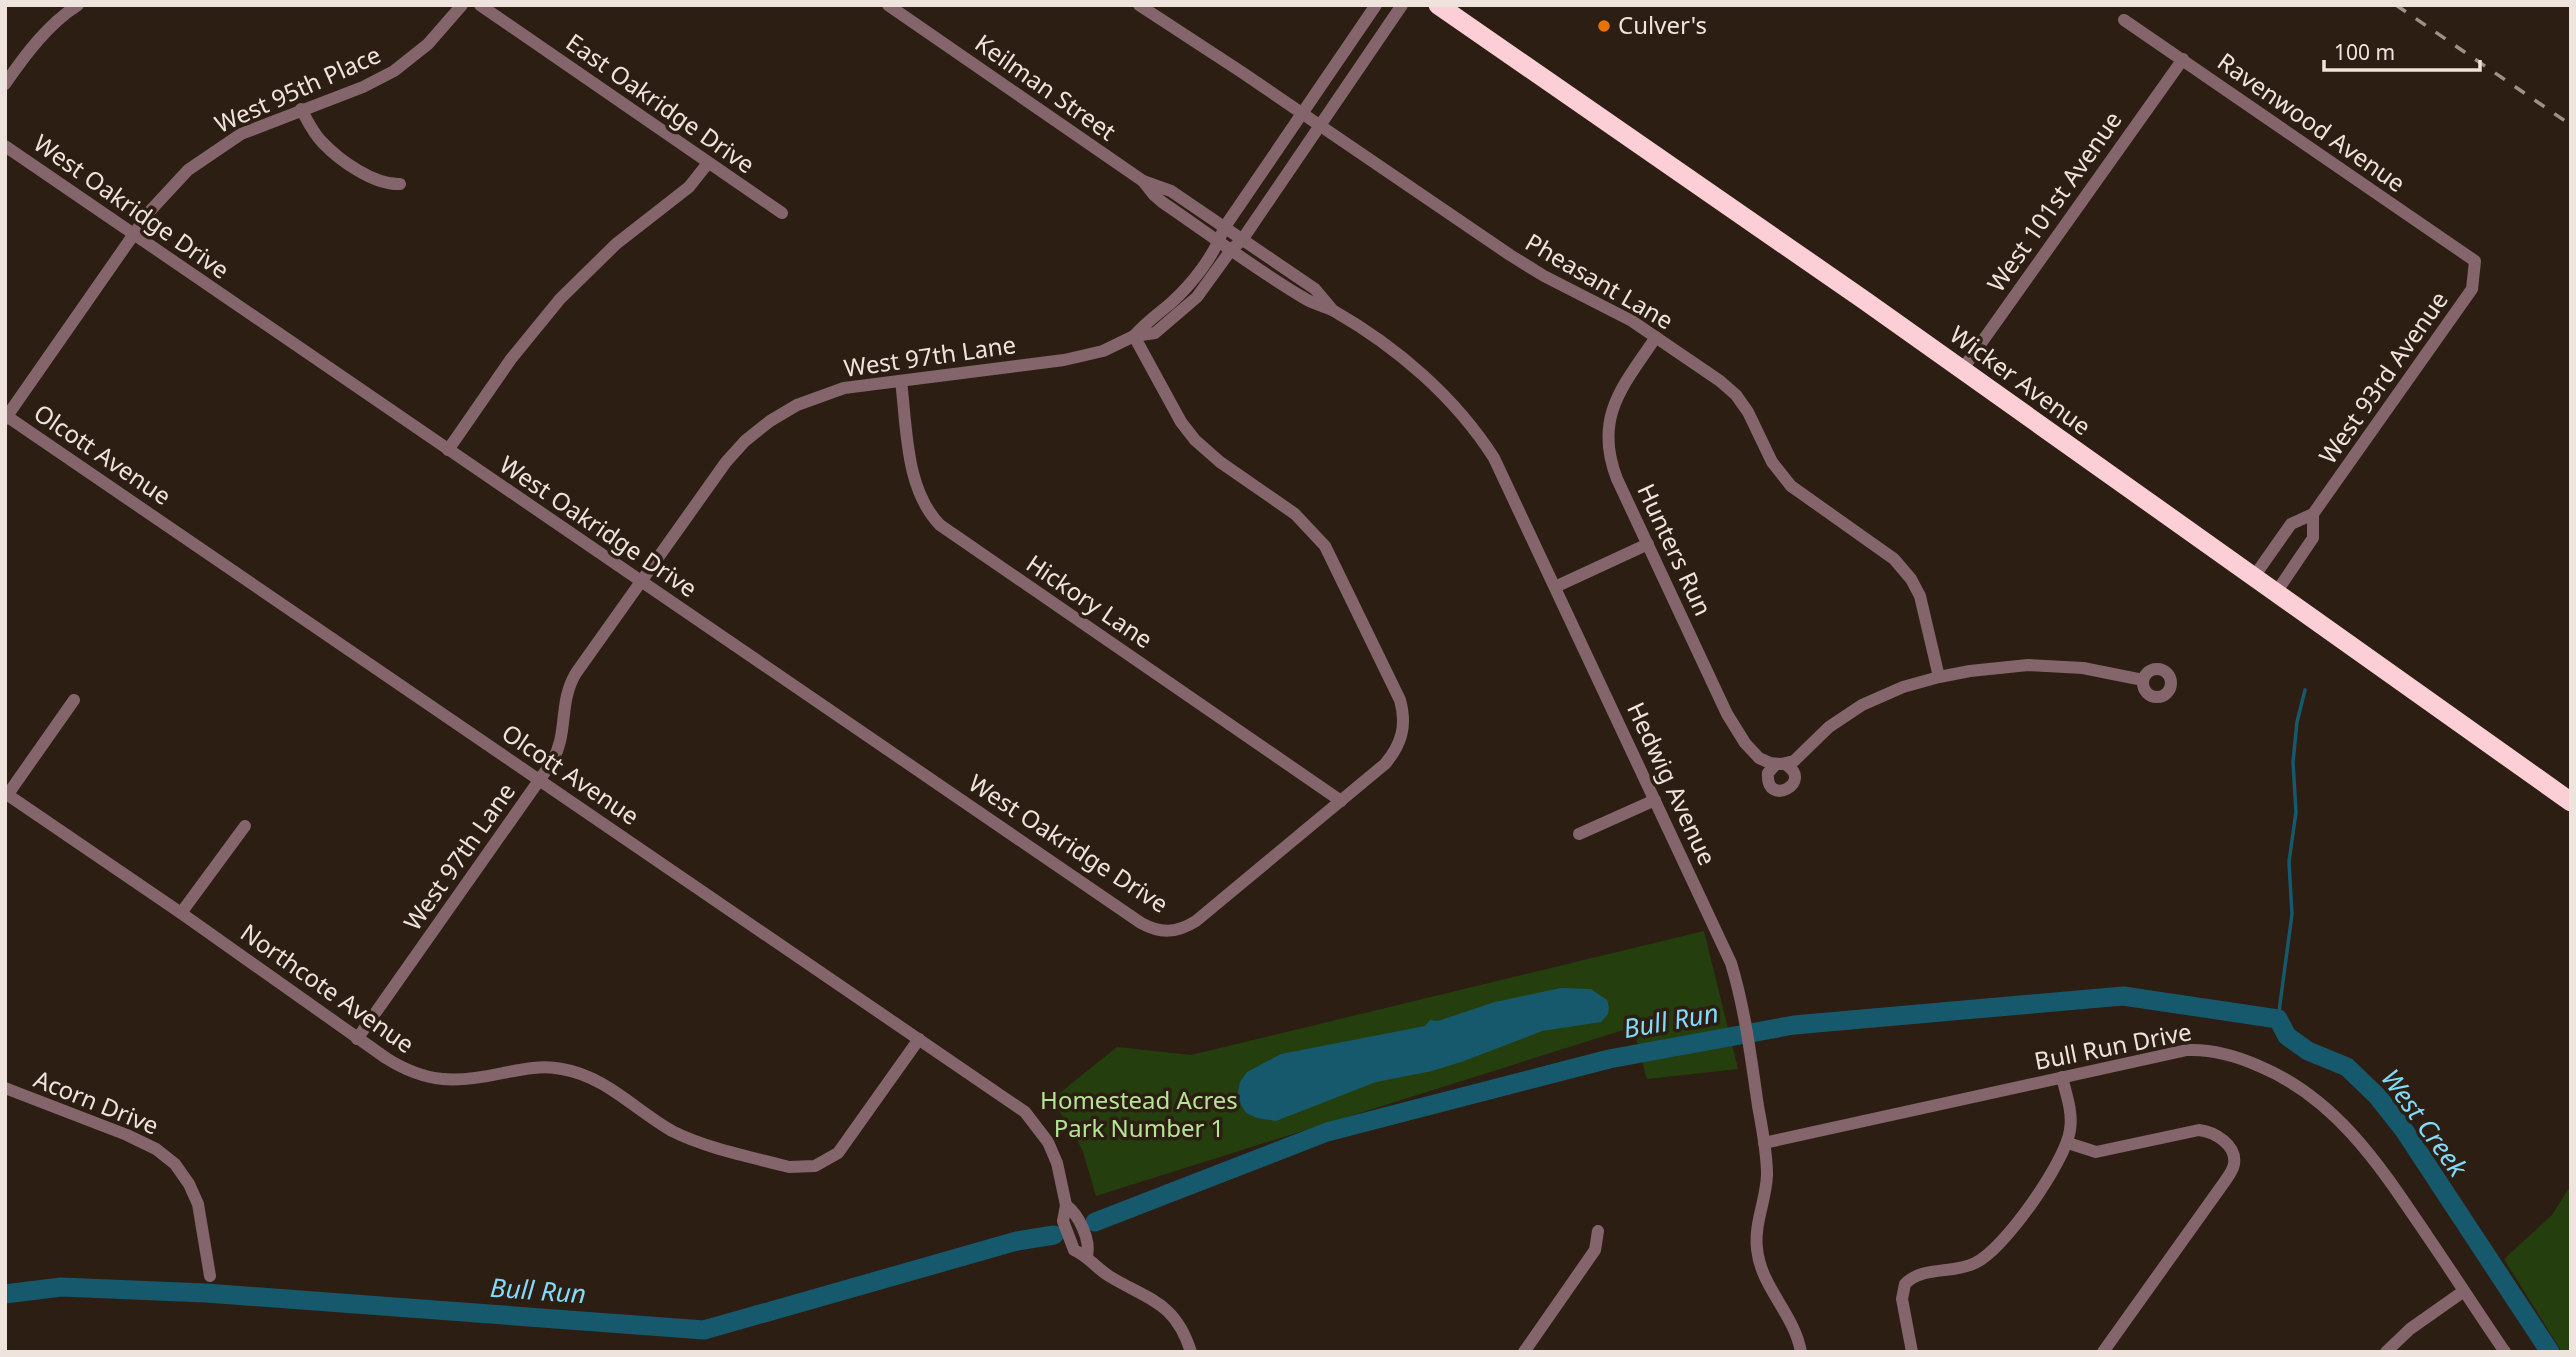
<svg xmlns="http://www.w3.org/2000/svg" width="2576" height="1357" viewBox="0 0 2576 1357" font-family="'Noto Sans',sans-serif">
<rect width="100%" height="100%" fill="#2d1e13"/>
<!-- green -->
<g fill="#243f0d">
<path d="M1704,931L1738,1069L1647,1079L1633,1027L1096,1196L1083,1152L1072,1129L1051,1100L1117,1047L1191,1055Z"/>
<path d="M2571,1185V1352H2562L2504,1259L2552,1215Z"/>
</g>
<!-- water -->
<path fill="#16596c" d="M1561,988L1591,989L1607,1000L1609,1007L1608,1014L1601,1022L1542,1031L1464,1061L1432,1071L1376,1082L1276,1121L1257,1118L1246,1113L1241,1105L1238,1093L1240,1082L1247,1072L1281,1054L1425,1026L1430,1020L1438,1021L1495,1002Z"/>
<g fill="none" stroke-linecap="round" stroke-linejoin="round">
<!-- stream -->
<path stroke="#16596c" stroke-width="3.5" d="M2278,1019L2292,914L2289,862L2296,812L2293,762L2297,722L2305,690"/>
<!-- river -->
<g stroke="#16596c" stroke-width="19">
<path d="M1095,1222L1327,1132L1609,1059L1794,1025L2123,996L2278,1019L2287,1036L2308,1051L2347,1067L2378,1097L2404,1130L2550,1352"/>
<path d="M5,1294L61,1287L206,1293L704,1330L1017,1241L1054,1235"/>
</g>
<!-- minor -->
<g stroke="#84656b" stroke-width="12">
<path d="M480,5L782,213"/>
<path d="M888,5L1143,181L1171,191L1315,289L1331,308"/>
<path d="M1139,5L1240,71L1510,255L1544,276L1632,321L1720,381L1736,395L1748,412L1772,462L1791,486L1894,559L1911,579L1920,596L1939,677"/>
<path d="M2124,20L2475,261L2472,289L2313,514L2291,524L2253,578"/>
<path d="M5,84C25,55 48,24 78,5"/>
<path d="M301,109C307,120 313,133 322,142C340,161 374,185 400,184"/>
<path d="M5,146L1141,923C1161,934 1177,933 1196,921L1385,764C1402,744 1407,725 1400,700L1325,546L1295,514L1220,462L1195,440L1181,422L1134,336"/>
<path d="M1143,181L1154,195L1162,202C1209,234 1255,269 1304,298C1313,304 1325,306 1334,311C1397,347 1455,397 1494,458L1731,963C1745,1009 1751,1058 1758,1106C1762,1128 1767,1152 1767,1175C1766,1201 1754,1223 1757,1249C1761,1288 1794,1313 1801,1352"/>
<path d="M1134,336C1145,323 1158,314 1171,303C1193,283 1214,256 1224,228L1376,5"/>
<path d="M1656,337C1623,386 1593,417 1617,479L1727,714L1745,743L1759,758L1770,763L1781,764L1794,761L1829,727L1862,705L1903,687L1939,677L1970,671L2028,665L2083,668L2143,680"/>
<path d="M1962,370L2183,59"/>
<path d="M901,381C907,428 905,489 940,525L1341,801"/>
<path d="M5,415L1025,1112L1048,1142L1057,1163L1066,1205L1063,1221L1074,1250C1088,1256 1096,1268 1109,1276C1148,1300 1175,1301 1191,1352"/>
<path d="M5,419L150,211L188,170L241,134L363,87L394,71L428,44L462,5"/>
<path d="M448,450L511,359L560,299L616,244L689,187L708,163"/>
<path d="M1555,587L1648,544"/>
<path d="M2275,594L2313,538V514"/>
<circle cx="2157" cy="683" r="14"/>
<path d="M1776,764L1768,773C1765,809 1816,782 1785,764"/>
<path d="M5,793L181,913L386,1058C427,1084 457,1083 503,1073C523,1069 542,1065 562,1069C605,1076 635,1110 672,1131C708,1149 751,1157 789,1167L815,1166L838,1153L919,1039"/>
<path d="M8,794L74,700"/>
<path d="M1579,834L1655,800"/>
<path d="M181,913L245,826"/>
<path d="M357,1039L552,762C569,732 558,703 576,673L726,462L745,441L770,421L797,405L844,388L1064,360L1103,351L1134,336L1155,333L1197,297L1231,250L1242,240L1402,5"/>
<path d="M5,1088L127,1135L156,1149L175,1164L189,1184L198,1204L210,1276"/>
<path d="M1764,1143L2187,1050C2212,1049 2237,1056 2259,1066C2338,1099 2382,1169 2428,1237C2454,1275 2479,1314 2505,1352"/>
<path d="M2068,1143L2096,1152L2199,1130C2215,1132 2237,1145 2234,1164C2233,1171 2227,1178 2223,1184L2103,1352"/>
<path d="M1066,1205C1079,1215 1091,1240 1087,1256"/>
<path d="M1524,1352L1595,1250L1598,1231"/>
<path d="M1912,1352L1902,1299L1905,1284C1922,1266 1953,1274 1975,1263C2004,1250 2066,1161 2070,1130C2073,1112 2066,1094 2062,1077"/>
<path d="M2386,1352L2410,1329L2464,1291"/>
</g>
<!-- highway -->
<path stroke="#fcced6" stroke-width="19" d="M1438,5L1864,300L2571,802"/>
<!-- rail -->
<path stroke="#9c9087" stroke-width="3.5" stroke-dasharray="12 12" stroke-linecap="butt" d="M2396,5L2571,125"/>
</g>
<!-- markers -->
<circle fill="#e8710a" stroke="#2d1e13" stroke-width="2.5" cx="1604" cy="26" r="7"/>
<g text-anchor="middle" stroke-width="7" stroke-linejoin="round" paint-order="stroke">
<!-- poi labels -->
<g font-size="24" fill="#eee4dd" stroke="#2d1e13" text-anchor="start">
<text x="1618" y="34">Culver's</text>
</g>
<!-- street labels -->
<g font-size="24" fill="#eee4dd" stroke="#2d1e13">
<text transform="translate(1045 88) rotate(35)" y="8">Keilman Street</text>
<text transform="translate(298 90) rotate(-24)" y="8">West 95th Place</text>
<text transform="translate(660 104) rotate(35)" y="8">East Oakridge Drive</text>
<text transform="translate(2311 123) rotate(35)" y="8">Ravenwood Avenue</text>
<text transform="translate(2055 202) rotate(-55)" y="8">West 101st Avenue</text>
<text transform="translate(131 207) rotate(35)" y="8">West Oakridge Drive</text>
<text transform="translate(1599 282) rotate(30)" y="8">Pheasant Lane</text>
<text transform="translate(930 357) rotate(-8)" y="8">West 97th Lane</text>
<text transform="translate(2384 378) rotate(-55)" y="8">West 93rd Avenue</text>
<text transform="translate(2020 381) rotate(36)" y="8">Wicker Avenue</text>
<text transform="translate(102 455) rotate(34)" y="8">Olcott Avenue</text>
<text transform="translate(598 527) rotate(34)" y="8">West Oakridge Drive</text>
<text transform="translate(1674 550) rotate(65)" y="8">Hunters Run</text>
<text transform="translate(1089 602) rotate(34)" y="8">Hickory Lane</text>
<text transform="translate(570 775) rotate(34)" y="8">Olcott Avenue</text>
<text transform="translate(1671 784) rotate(65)" y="8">Hedwig Avenue</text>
<text transform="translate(1068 844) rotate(33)" y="8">West Oakridge Drive</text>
<text transform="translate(460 857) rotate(-55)" y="8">West 97th Lane</text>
<text transform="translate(327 989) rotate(35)" y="8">Northcote Avenue</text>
<text transform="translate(2113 1047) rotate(-11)" y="8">Bull Run Drive</text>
<text transform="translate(96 1103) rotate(22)" y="8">Acorn Drive</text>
</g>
<!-- park labels -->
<g font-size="24" fill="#b4e594" stroke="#2d1e13">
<text x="1139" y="1109">Homestead Acres<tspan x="1139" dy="28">Park Number 1</tspan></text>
</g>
<!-- water labels -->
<g font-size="26" font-style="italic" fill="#83dbfa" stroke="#2d1e13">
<text transform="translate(1671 1021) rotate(-10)" y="9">Bull Run</text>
<text transform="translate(2424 1123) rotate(54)" y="9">West Creek</text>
<text transform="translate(538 1291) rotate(4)" y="9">Bull Run</text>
</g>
</g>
<!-- border -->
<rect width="2576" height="1357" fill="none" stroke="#eee4dd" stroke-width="14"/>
<!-- scale -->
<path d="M2324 60v10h156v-10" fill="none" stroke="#eee4dd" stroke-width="3.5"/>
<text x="2334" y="60" font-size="21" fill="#eee4dd" stroke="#2d1e13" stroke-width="5" paint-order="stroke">100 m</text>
</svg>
